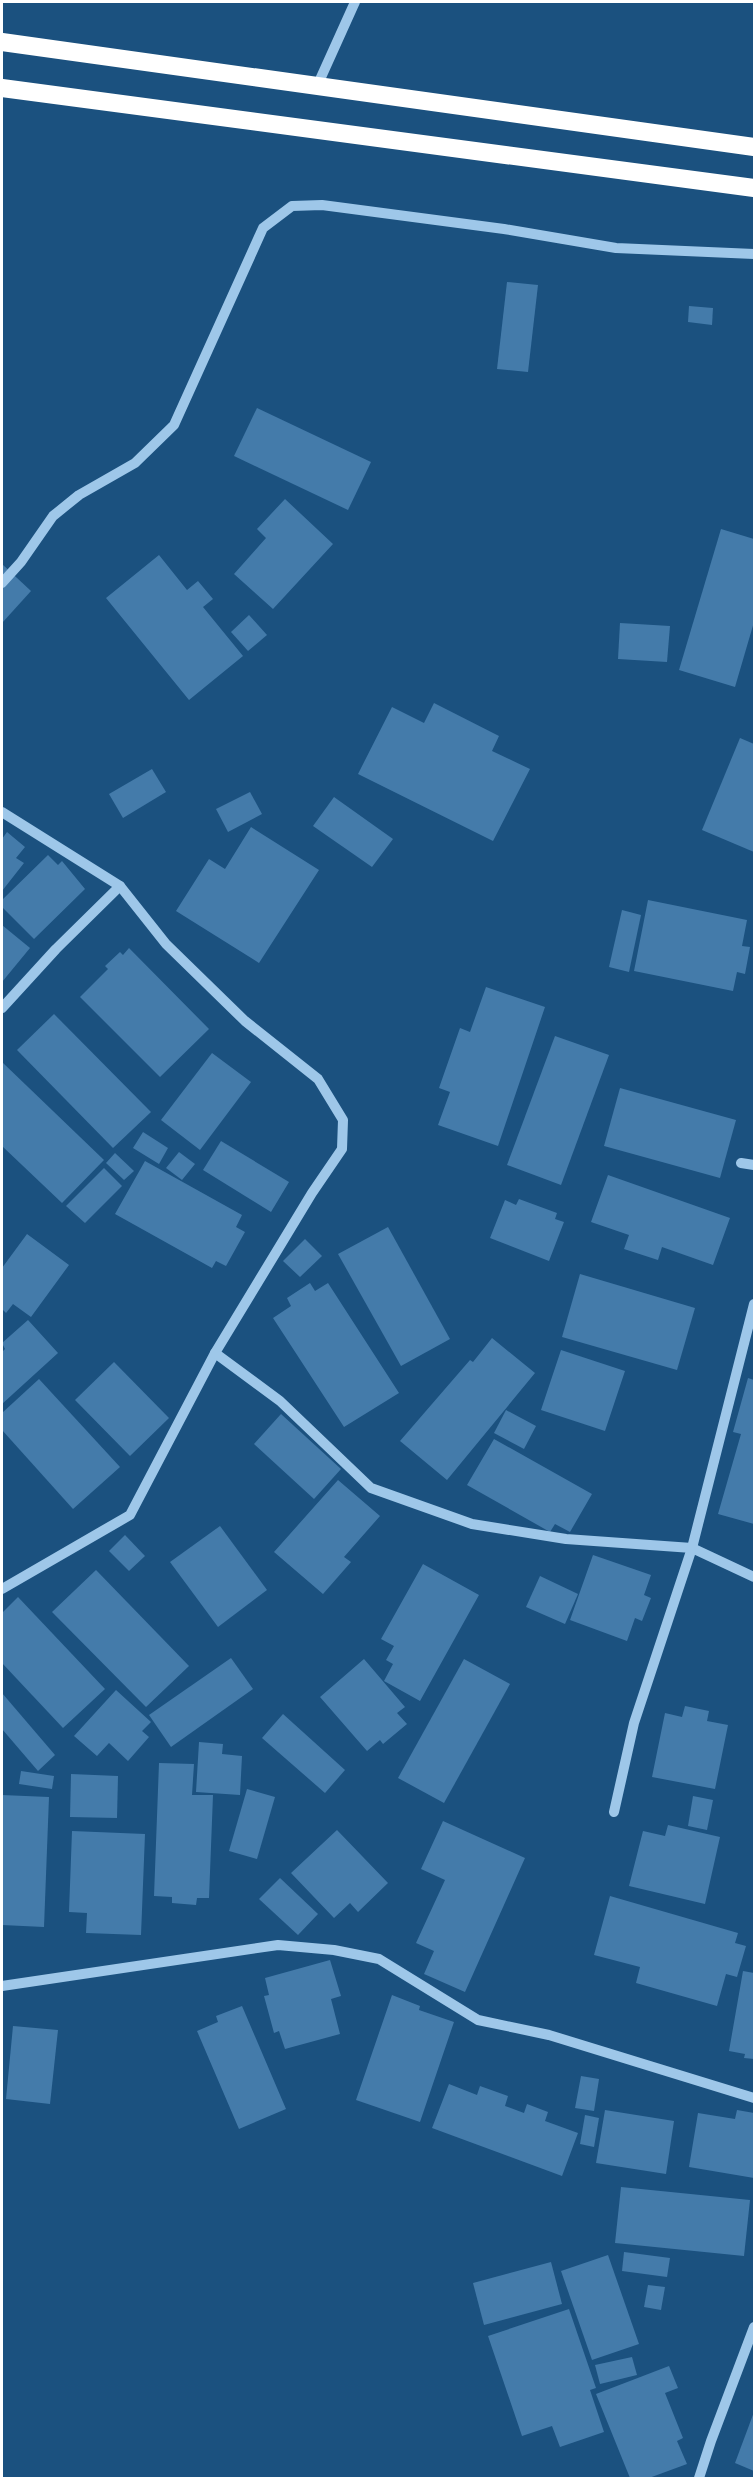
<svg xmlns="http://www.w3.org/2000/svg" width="756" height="2480" viewBox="0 0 756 2480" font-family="'Source Sans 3',sans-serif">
<rect width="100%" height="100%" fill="#1b517f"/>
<!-- building -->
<g fill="#447baa">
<path d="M507,282L538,285L528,372L497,369Z"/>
<path d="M689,306L713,308L712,325L688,322Z"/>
<path d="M257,408L371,462L348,510L234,456Z"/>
<path d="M285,499L333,544L273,609L234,574L266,538L257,529Z"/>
<path d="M721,529L754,539V622L735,687L679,670Z"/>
<path d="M159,555L187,590L198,581L213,599L203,607L243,656L189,700L106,598Z"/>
<path d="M2,564L31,591L2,623Z"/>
<path d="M249,615L267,635L248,651L231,632Z"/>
<path d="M620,623L670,626L667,662L618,659Z"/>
<path d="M434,703L499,736L492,751L530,769L493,841L358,774L392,707L424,723Z"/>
<path d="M740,738L754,744V852L702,830Z"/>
<path d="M152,769L166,792L123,818L109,794Z"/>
<path d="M250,792L262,814L228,832L216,809Z"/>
<path d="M334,797L393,839L372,867L313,826Z"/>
<path d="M251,827L319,870L259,963L176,911L209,859L225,869Z"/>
<path d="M7,832L25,847L16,858L24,863L2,891V839Z"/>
<path d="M48,855L58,865L62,861L85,889L34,939L2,907V900Z"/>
<path d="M648,900L747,920L742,946L750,947L745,974L737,972L733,991L634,971Z"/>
<path d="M622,910L641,915L629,972L609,967Z"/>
<path d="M2,925L30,948L2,982Z"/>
<path d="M129,948L209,1029L160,1077L80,997L108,969L105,966L120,952L123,955Z"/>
<path d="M486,987L545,1007L498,1146L438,1125L450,1092L439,1088L460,1028L470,1032Z"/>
<path d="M54,1014L151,1112L113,1148L17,1050Z"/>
<path d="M555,1036L609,1055L561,1185L507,1165Z"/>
<path d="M212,1053L251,1082L200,1150L161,1120Z"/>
<path d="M2,1062L104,1160L62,1203L2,1146Z"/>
<path d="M620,1088L736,1120L720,1178L604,1146Z"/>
<path d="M143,1132L168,1148L159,1164L133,1148Z"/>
<path d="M221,1141L289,1182L271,1212L203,1170Z"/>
<path d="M179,1152L195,1164L182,1180L166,1168Z"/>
<path d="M115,1153L134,1171L124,1180L106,1163Z"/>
<path d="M145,1161L242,1215L236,1227L245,1232L226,1266L216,1261L212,1268L115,1214Z"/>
<path d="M104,1168L122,1186L85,1223L66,1206Z"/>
<path d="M608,1175L730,1218L713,1265L662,1247L658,1260L624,1249L629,1235L591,1222Z"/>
<path d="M519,1199L557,1213L555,1219L564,1222L549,1261L490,1238L505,1200L516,1205Z"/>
<path d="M388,1227L450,1339L401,1366L338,1254Z"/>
<path d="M27,1234L69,1265L31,1317L13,1304L6,1313L2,1309V1268Z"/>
<path d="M305,1239L322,1256L300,1277L283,1261Z"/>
<path d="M580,1274L695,1308L677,1370L562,1337Z"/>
<path d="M310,1283L315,1291L328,1283L399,1393L344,1427L273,1318L291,1306L287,1298Z"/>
<path d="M28,1320L58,1353L2,1404V1352L5,1349L2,1343Z"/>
<path d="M492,1338L535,1373L447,1480L400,1441L470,1360L473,1362Z"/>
<path d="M561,1350L625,1371L605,1431L541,1410Z"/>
<path d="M114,1362L169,1418L130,1456L75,1400Z"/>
<path d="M748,1378L754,1380V1524L718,1514L741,1434L733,1432Z"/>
<path d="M39,1379L120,1467L73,1509L2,1430V1413Z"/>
<path d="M506,1410L536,1426L524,1449L494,1433Z"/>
<path d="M281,1414L341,1469L314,1499L254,1444Z"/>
<path d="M494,1439L592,1494L570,1532L555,1524L550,1532L467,1485Z"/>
<path d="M338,1480L380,1516L344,1557L351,1562L323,1594L274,1552Z"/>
<path d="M220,1526L267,1590L218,1627L170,1562Z"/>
<path d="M125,1535L145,1556L129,1571L109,1551Z"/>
<path d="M593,1555L651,1575L644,1595L651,1598L642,1621L635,1618L627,1641L570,1620Z"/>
<path d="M423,1564L479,1595L420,1701L384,1681L393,1664L386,1660L394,1646L381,1639Z"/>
<path d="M96,1570L189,1666L146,1707L52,1612Z"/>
<path d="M540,1576L578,1594L565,1624L526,1607Z"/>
<path d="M18,1597L105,1689L63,1728L2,1663V1613Z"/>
<path d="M231,1658L253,1689L171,1747L149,1715Z"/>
<path d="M364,1659L405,1707L397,1713L407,1724L383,1744L380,1740L367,1751L320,1697Z"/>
<path d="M464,1659L510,1684L444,1803L398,1778Z"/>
<path d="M116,1690L151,1722L142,1731L149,1737L128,1761L109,1743L97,1756L74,1736Z"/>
<path d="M2,1693L55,1755L38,1771L2,1729Z"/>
<path d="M685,1706L709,1711L707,1721L728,1725L715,1789L652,1777L665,1713L682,1717Z"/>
<path d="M283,1714L345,1770L325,1793L262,1738Z"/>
<path d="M199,1742L223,1744L222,1754L242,1756L240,1795L196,1792Z"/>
<path d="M159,1763L194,1764L192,1795H213L209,1898H197L196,1905L172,1903V1897L154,1896Z"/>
<path d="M21,1771L54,1776L52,1789L19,1784Z"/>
<path d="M71,1774L118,1776L117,1818L70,1817Z"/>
<path d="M247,1789L275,1797L257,1859L229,1851Z"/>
<path d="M2,1795L49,1797L44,1927L2,1925Z"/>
<path d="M693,1796L713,1800L707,1830L688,1826Z"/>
<path d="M443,1821L525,1858L465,1992L424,1974L434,1951L416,1943L445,1880L421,1869Z"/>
<path d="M668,1825L720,1837L705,1904L629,1886L643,1831L665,1836Z"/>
<path d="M337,1830L388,1883L358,1912L350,1903L334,1918L291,1873Z"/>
<path d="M72,1831L145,1834L141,1935L86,1933L87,1913L69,1912Z"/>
<path d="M280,1878L318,1914L298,1935L259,1899Z"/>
<path d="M610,1896L738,1933L735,1943L746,1946L737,1977L726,1974L717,2006L636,1983L640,1967L594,1955Z"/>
<path d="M330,1960L341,1996L331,1999L340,2034L285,2049L279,2031L274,2033L264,1996L269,1995L265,1978Z"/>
<path d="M743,1971L754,1973V2059L744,2058L745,2054L729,2051Z"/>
<path d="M392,1995L420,2006L419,2010L454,2022L420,2122L356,2100Z"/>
<path d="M242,2006L286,2109L239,2129L197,2031L218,2022L216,2016Z"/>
<path d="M13,2026L58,2030L50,2104L6,2099Z"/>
<path d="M581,2076L599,2079L594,2111L575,2108Z"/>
<path d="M449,2084L477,2095L480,2086L508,2096L505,2106L524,2113L527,2104L548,2112L545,2121L578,2133L562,2176L432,2128Z"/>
<path d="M605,2110L674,2121L666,2174L596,2163Z"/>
<path d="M737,2110L754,2113V2178L689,2167L698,2113L735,2119Z"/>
<path d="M585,2115L599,2118L594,2147L580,2144Z"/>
<path d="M621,2187L750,2200L744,2256L615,2243Z"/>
<path d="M624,2252L670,2258L667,2277L622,2271Z"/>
<path d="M608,2255L639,2344L592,2360L561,2271Z"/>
<path d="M551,2262L562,2304L484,2325L473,2283Z"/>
<path d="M648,2285L665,2287L661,2310L644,2307Z"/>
<path d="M569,2309L596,2388L590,2390L604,2432L560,2447L552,2426L522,2436L488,2336Z"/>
<path d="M632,2357L637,2375L600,2384L595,2365Z"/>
<path d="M669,2366L678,2388L665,2393L683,2438L677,2441L687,2464L649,2478H630L596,2394Z"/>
<path d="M754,2412V2471L735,2463Z"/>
</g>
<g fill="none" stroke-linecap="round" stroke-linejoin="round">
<!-- minor -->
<g stroke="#9ec7e9" stroke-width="10">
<path d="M318,84L355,2"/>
<path d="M2,583L21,562L53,516L79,495L135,463L174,425L263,228L292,206L322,205L504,229L616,248L754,254"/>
<path d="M2,812L120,886L166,944L245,1021L318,1079L343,1120L342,1149L312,1193L215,1353L130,1515L2,1589"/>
<path d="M2,1008L56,949L120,886"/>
<path d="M741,1163L754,1165"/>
<path d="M215,1353L280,1401L371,1488L472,1524L566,1539L692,1548L754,1577"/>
<path d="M614,1812L634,1723L692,1548L754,1304"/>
<path d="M2,1986L278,1945L334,1950L379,1959L478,2020L549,2035L754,2098"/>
<path d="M699,2478L711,2441L754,2327"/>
</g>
<!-- highway -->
<g stroke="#fff" stroke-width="18">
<path d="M2,42L754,147"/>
<path d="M2,88L754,188"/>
</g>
</g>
<!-- border -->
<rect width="756" height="2480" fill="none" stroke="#ffffff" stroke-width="6"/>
</svg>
